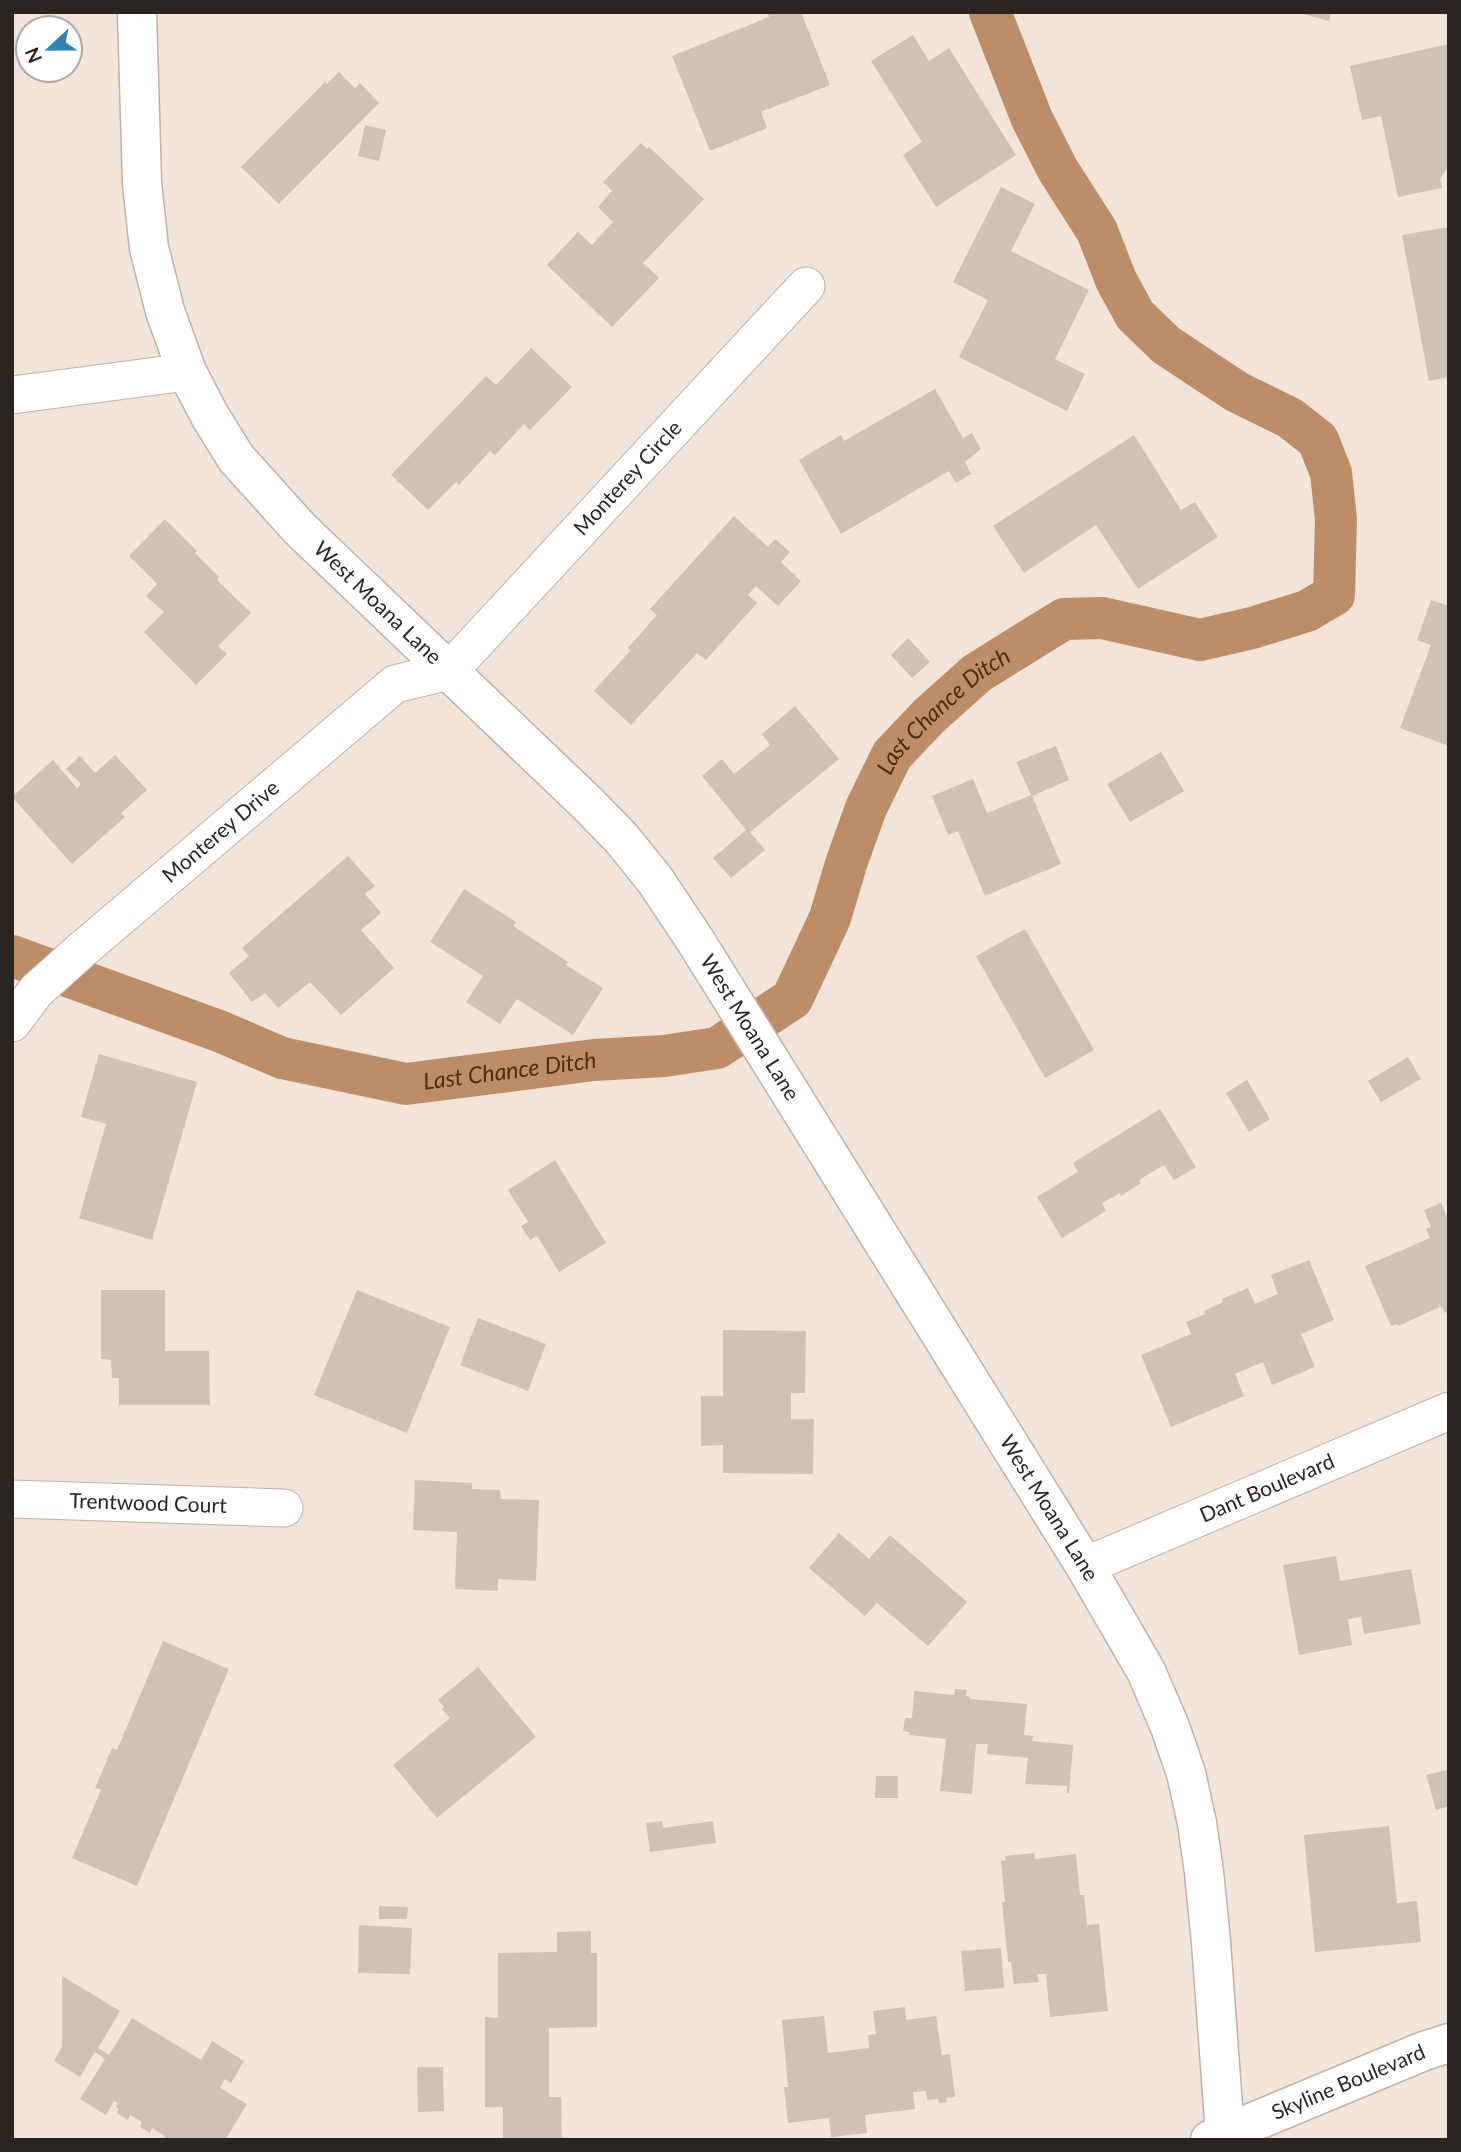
<svg xmlns="http://www.w3.org/2000/svg" width="1461" height="2152" viewBox="0 0 1461 2152" font-family="Lato,sans-serif">
<rect width="100%" height="100%" fill="#f3e4d9"/>
<g fill="none" stroke-linecap="round" stroke-linejoin="round">
<!-- canal -->
<path stroke="#bc8d67" stroke-width="42" id="s1" d="M12,956L219,1031L282,1058L406,1084L594,1060L664,1056L717,1048L792,999L830,918L846,864L866,808L892,755L929,716L977,673L1064,619L1102,618L1200,640L1252,628L1307,611L1334,595L1336,519L1331,473L1318,440L1290,418L1237,392L1166,345L1135,315L1116,280L1097,231L1058,170L1032,119L990,12"/>
</g>
<!-- building -->
<g fill="#cfc1b6">
<path d="M767,12H801L830,85L761,112L767,128L710,151L672,56L769,17Z"/>
<path d="M1296,12H1331L1329,21Z"/>
<path d="M913,35L929,61L949,48L1016,155L936,207L903,155L922,142L871,61Z"/>
<path d="M1449,44V165L1440,179L1442,188L1398,197L1381,116L1362,120L1350,66Z"/>
<path d="M339,72L355,88L360,83L379,103L279,204L241,167L325,82L327,84Z"/>
<path d="M365,125L386,130L379,161L358,156Z"/>
<path d="M641,143L647,149L649,147L704,199L643,263L659,278L612,327L547,265L578,232L592,245L613,222L598,207L612,191L603,182Z"/>
<path d="M1001,187L1035,204L1011,251L1089,290L1055,359L1085,374L1067,411L959,357L988,300L953,282Z"/>
<path d="M1449,227V377L1429,381L1402,235Z"/>
<path d="M531,348L572,387L530,430L524,424L495,455L490,451L459,485L456,482L428,510L391,475L486,376L496,385Z"/>
<path d="M935,389L963,438L972,433L981,449L965,462L971,474L956,483L949,471L841,534L799,460L841,435L844,441Z"/>
<path d="M1134,435L1181,510L1195,502L1218,537L1138,589L1096,525L1024,573L993,526Z"/>
<path d="M734,516L768,547L775,539L790,552L781,562L801,581L778,606L756,586L748,595L757,603L706,660L697,653L631,725L594,691L630,651L628,648L657,615L650,609Z"/>
<path d="M165,519L197,551L195,553L219,577L217,580L251,613L218,646L227,654L196,685L144,632L164,612L146,596L157,584L129,556Z"/>
<path d="M1431,600L1449,606V746L1400,728L1431,645L1417,640Z"/>
<path d="M908,638L930,662L912,678L891,655Z"/>
<path d="M795,706L839,759L750,832L765,850L731,878L713,858L746,830L702,776L722,759L734,774L770,745L762,734Z"/>
<path d="M1056,746L1069,780L1032,796L1061,864L985,896L958,831L948,835L932,796L973,779L987,813L1031,795L1016,762Z"/>
<path d="M1161,752L1184,791L1130,822L1107,784Z"/>
<path d="M115,755L147,790L121,813L125,817L72,864L12,797L53,760L77,788L81,784L66,769L80,756L95,773Z"/>
<path d="M348,856L375,886L365,894L381,913L361,930L394,968L341,1015L310,982L278,1008L265,993L252,1002L229,973L249,956L242,948Z"/>
<path d="M464,889L516,922L513,926L568,962L566,965L603,988L573,1035L517,999L500,1024L466,1002L483,976L430,942Z"/>
<path d="M1025,929L1094,1050L1045,1078L976,956Z"/>
<path d="M99,1054L197,1082L152,1240L79,1218L106,1124L81,1117Z"/>
<path d="M1408,1057L1421,1079L1381,1102L1368,1081Z"/>
<path d="M1247,1080L1270,1119L1249,1132L1226,1093Z"/>
<path d="M1160,1109L1196,1167L1174,1180L1164,1165L1139,1180L1141,1183L1121,1196L1120,1193L1102,1203L1106,1211L1062,1238L1037,1197L1078,1172L1073,1163Z"/>
<path d="M555,1160L606,1243L559,1272L537,1236L530,1240L521,1226L528,1222L508,1190Z"/>
<path d="M1441,1203L1449,1221V1311L1445,1313L1440,1304L1439,1305L1440,1307L1398,1326L1397,1324L1391,1326L1365,1266L1430,1238L1426,1229L1431,1227L1424,1210Z"/>
<path d="M1309,1260L1334,1320L1301,1334L1315,1367L1272,1385L1263,1362L1235,1374L1244,1396L1171,1427L1141,1355L1191,1334L1186,1322L1205,1314L1204,1311L1223,1302L1222,1299L1248,1288L1255,1304L1278,1294L1271,1275Z"/>
<path d="M101,1290H165V1351H209L210,1405H119V1378H112L111,1360L101,1359Z"/>
<path d="M357,1290L450,1327L407,1433L314,1395Z"/>
<path d="M478,1318L546,1344L528,1391L460,1365Z"/>
<path d="M723,1330L806,1331L805,1393H791V1419H814L813,1474L723,1473V1445L701,1446V1396H723Z"/>
<path d="M415,1480L472,1483V1489L500,1490L501,1499L539,1500L536,1581L498,1579V1591L455,1589L457,1532L413,1530Z"/>
<path d="M839,1533L869,1559L890,1535L967,1602L928,1646L877,1603L865,1616L809,1568Z"/>
<path d="M1336,1556L1340,1581L1411,1569L1421,1624L1364,1634L1361,1617L1348,1619L1352,1645L1299,1655L1283,1565Z"/>
<path d="M163,1641L229,1669L137,1886L72,1858L101,1790L95,1788L112,1748L117,1750Z"/>
<path d="M478,1667L536,1737L437,1818L393,1765L450,1718L442,1709L444,1707L438,1700Z"/>
<path d="M955,1689L967,1690L966,1696L970,1697V1699L1027,1704L1024,1735L1033,1736L1032,1741L1073,1745L1069,1793H1067V1786L1025,1784L1028,1758L987,1754L988,1744H976L972,1794L940,1791L946,1739L909,1735L910,1732L903,1731L905,1718H912L914,1691L954,1695Z"/>
<path d="M1447,1770L1449,1806L1436,1810L1426,1775Z"/>
<path d="M876,1776H898V1798H875Z"/>
<path d="M662,1821L663,1828L713,1821L716,1843L650,1852L646,1823Z"/>
<path d="M1389,1826L1397,1903L1417,1901L1421,1942L1315,1952L1304,1835Z"/>
<path d="M1034,1853L1035,1859L1076,1854L1080,1895H1084L1087,1925L1099,1924L1108,2011L1050,2017L1046,1974H1037L1039,1982L1014,1984L1011,1962H1008L1002,1902H1005L1001,1861L1006,1860L1005,1856Z"/>
<path d="M379,1906L408,1907L407,1919H379Z"/>
<path d="M359,1925L412,1928L410,1974L358,1973Z"/>
<path d="M591,1931V1953H597V2027L549,2028V2097H561L562,2140H503V2107H485V2017L498,2018V1953L557,1952V1932Z"/>
<path d="M1001,1948L1004,1988L965,1991L961,1951Z"/>
<path d="M62,1976L120,2011L98,2048L109,2055L132,2018L201,2060L212,2041L244,2061L231,2083L225,2079L220,2088L247,2104L225,2140H163L165,2136L152,2128L150,2133L140,2127L142,2122L130,2115L128,2120L117,2113L119,2109L116,2107L118,2103L114,2101L106,2115L80,2099L105,2059L95,2052L80,2077L54,2061L62,2047Z"/>
<path d="M905,2007L906,2020L936,2016L942,2055L950,2054L955,2097L946,2098L947,2102L939,2103L938,2099L927,2100L926,2091L913,2092L915,2109L865,2115L867,2133L831,2137L829,2118L788,2123L784,2087H788L782,2020L824,2016L828,2053L869,2048L868,2035L876,2034L873,2011Z"/>
<path d="M417,2067H443L444,2111L418,2112Z"/>
</g>
<g fill="none" stroke-linecap="round" stroke-linejoin="round">
<!-- minor casing -->
<g stroke="#bfb1a6" stroke-width="39">
<g id="minor">
<path d="M12,395L187,372"/>
<path id="s2" d="M12,1023L36,991L84,948L395,684L449,671L806,286"/>
<path id="s3" d="M12,1499L284,1508"/>
<path id="s4" d="M1085,1566L1449,1411"/>
</g>
</g>
<!-- tertiary casing -->
<g stroke="#bfb1a6" stroke-width="41">
<g id="tertiary">
<path id="s5" d="M137,12L142,183L149,248L165,311L187,372L210,416L236,458L300,529L589,805L622,839L655,880L695,940L1085,1566L1146,1671L1170,1727L1186,1773L1197,1823L1204,1872L1211,1942L1225,2134"/>
<path id="s6" d="M1210,2140L1424,2051L1449,2043"/>
</g>
</g>
<!-- minor -->
<use href="#minor" stroke="#fff" stroke-width="37"/>
<!-- tertiary -->
<use href="#tertiary" stroke="#fff" stroke-width="38"/>
</g>
<g text-anchor="middle" stroke-width="7" stroke-linejoin="round" paint-order="stroke">
<!-- street labels -->
<g font-size="21" fill="#2a2520" stroke="#fff">
<text dy="7" stroke="none"><textPath href="#s2" startOffset="831">Monterey Circle</textPath></text>
<text dy="7" stroke="none"><textPath href="#s5" startOffset="668">West Moana Lane</textPath></text>
<text dy="7" stroke="none"><textPath href="#s2" startOffset="284">Monterey Drive</textPath></text>
<text dy="7" stroke="none"><textPath href="#s5" startOffset="1236">West Moana Lane</textPath></text>
<text dy="7" stroke="none"><textPath href="#s4" startOffset="198">Dant Boulevard</textPath></text>
<text dy="7" stroke="none"><textPath href="#s3" startOffset="136">Trentwood Court</textPath></text>
<text dy="7" stroke="none"><textPath href="#s5" startOffset="1802">West Moana Lane</textPath></text>
<text dy="7" stroke="none"><textPath href="#s6" startOffset="150">Skyline Boulevard</textPath></text>
</g>
<!-- water labels -->
<g font-size="23" font-style="italic" fill="#4d2c0e" stroke="#fff">
<text dy="8" stroke="none"><textPath href="#s1" startOffset="1150">Last Chance Ditch</textPath></text>
<text dy="8" stroke="none"><textPath href="#s1" startOffset="520">Last Chance Ditch</textPath></text>
</g>
</g>
<!-- border -->
<rect width="1461" height="2152" fill="none" stroke="#2a2520" stroke-width="28"/>
<!-- north arrow -->
<g transform="translate(49 49) rotate(248)"><circle r="33" fill="#ffffff" stroke="#aaa8a6" stroke-width="2"/>
<path d="M0-5L12 26L0 18L-12 26Z" fill="#3282b3"/>
<text y="-10" font-size="19" font-weight="bold" text-anchor="middle" fill="#2a2520">N</text>
</g>
</svg>
